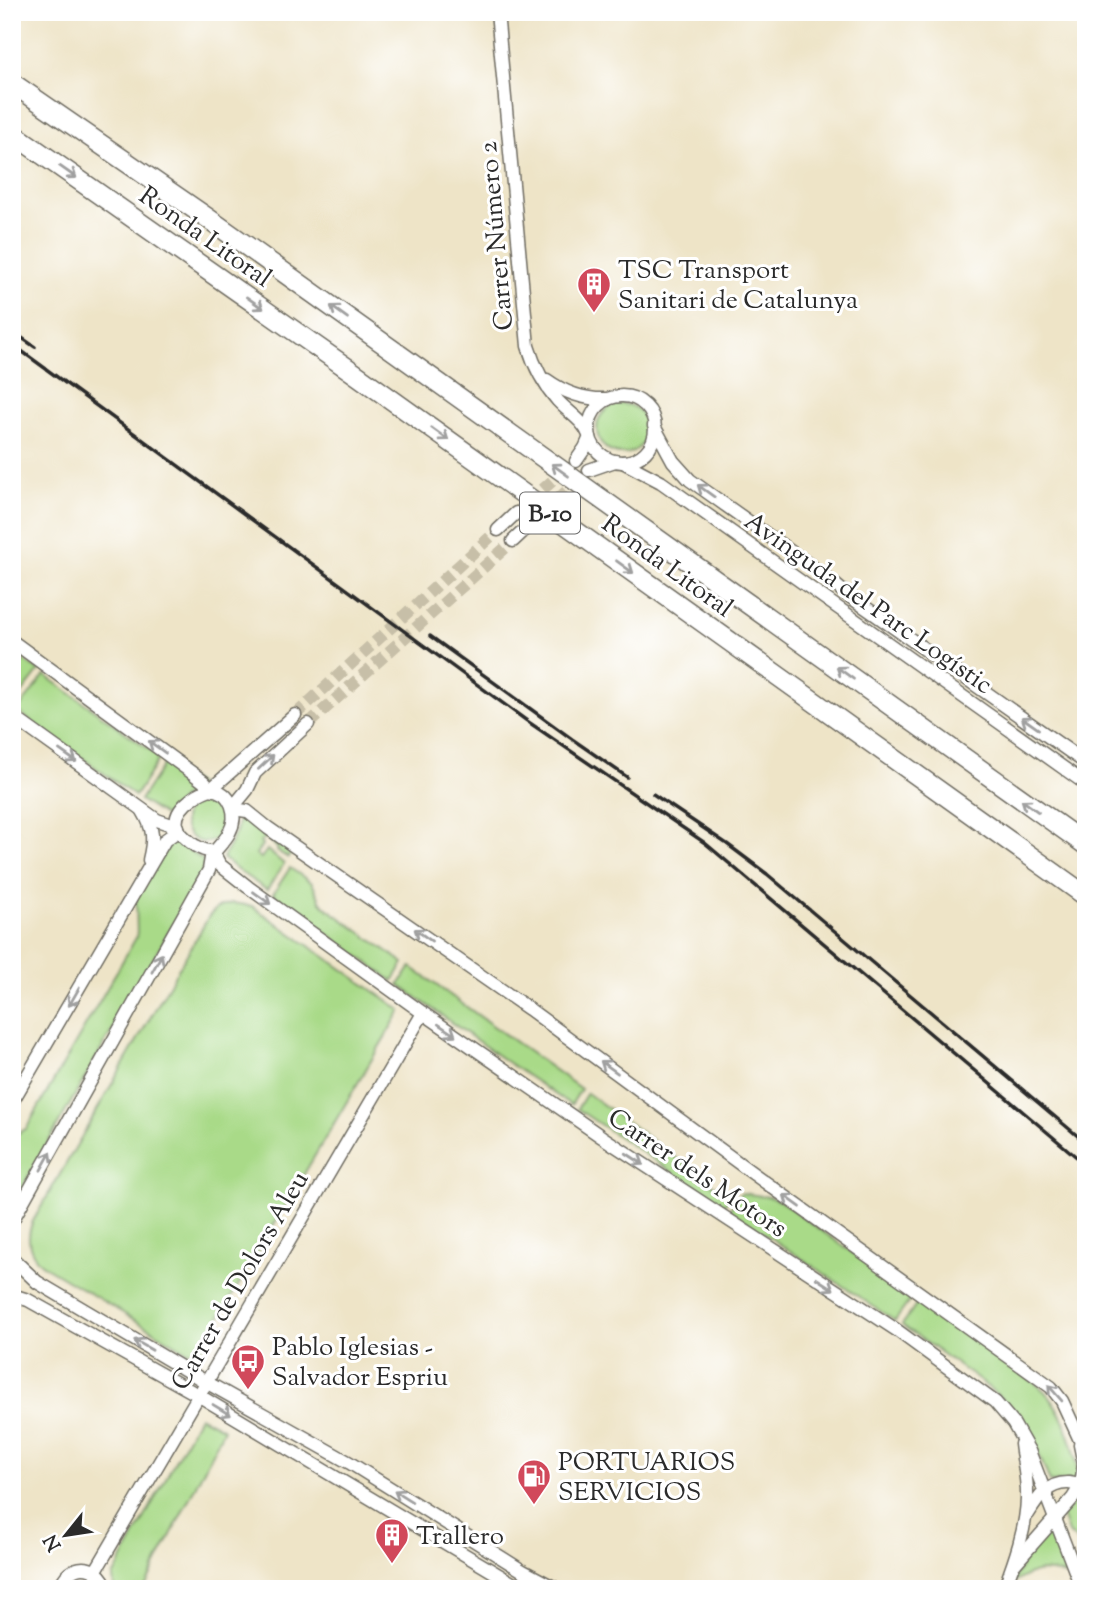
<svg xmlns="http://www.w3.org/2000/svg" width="1098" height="1601" viewBox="0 0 1098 1601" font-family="'Sorts Mill Goudy',serif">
<rect width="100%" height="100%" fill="#fff"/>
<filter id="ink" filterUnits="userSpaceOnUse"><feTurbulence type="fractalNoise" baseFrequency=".0143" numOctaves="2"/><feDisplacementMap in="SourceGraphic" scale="14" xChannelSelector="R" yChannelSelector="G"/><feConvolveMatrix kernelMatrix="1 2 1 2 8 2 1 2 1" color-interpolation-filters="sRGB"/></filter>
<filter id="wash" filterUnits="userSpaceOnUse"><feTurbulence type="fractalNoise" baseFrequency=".00686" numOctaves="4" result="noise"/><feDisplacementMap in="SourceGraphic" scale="28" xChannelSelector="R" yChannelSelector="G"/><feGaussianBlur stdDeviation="1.57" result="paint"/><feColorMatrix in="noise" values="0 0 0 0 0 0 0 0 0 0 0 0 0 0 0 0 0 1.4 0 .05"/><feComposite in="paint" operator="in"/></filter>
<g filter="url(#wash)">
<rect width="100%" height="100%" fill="#eee4c7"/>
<!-- green -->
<g fill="#a9da88" stroke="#6a825a" stroke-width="2">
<circle cx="622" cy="429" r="25"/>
<path d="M12,653L39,671L12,706Z"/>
<path d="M45,675L160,757L135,796L17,711Z"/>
<path d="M165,762L198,785L197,788C184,795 178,801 172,814L166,817L140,800Z"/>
<circle cx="205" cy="821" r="21"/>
<path d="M241,816L292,852L288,858L277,851L278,849L267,837L260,842L262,845L256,854L261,858L267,850L284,864L267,890L237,870L223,858L236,832L239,818Z"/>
<path d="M172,840L176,841L204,861L202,874L12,1205V1136L26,1129L137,936L136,897Z"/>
<path d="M290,868L312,883L321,902L328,909L404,963L393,981L273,894Z"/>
<path d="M232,903L252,906L401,1010L200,1350L195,1352L187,1351L44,1266C29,1254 25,1239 33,1221L209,916L217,908Z"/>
<path d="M411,967L581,1089L571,1105L507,1062L399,985Z"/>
<path d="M587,1093L715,1186L734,1192L723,1206L577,1109Z"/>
<path d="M741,1193L769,1197L780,1201L913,1296L895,1321L729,1210Z"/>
<path d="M919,1300C947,1320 975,1340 1004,1361C1018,1371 1035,1381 1047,1394C1064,1414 1079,1454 1077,1480L1050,1482C1042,1462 1035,1442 1023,1424C1007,1399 983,1383 959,1366C940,1352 921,1339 902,1325Z"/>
<path d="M199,1416L224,1429L144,1589H114L113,1577Z"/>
<path d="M1082,1492L1086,1495V1565C1081,1553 1079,1539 1068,1533L1062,1516Z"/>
<path d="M1053,1528L1070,1576C1045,1570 1038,1567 1014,1583L1013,1582L1024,1559Z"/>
</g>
</g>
<g filter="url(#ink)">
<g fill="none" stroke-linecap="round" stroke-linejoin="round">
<!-- minor-tunnel -->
<g stroke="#c7bfa8" stroke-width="12" stroke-dasharray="12 6" stroke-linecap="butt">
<path d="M516,513L567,468"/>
<path d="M531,524L582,477"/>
<path d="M295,715L498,530"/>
<path d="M308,724L513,541"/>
</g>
<!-- minor casing -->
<g stroke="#6f6c62" stroke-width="15">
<g id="minor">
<path d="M497,12L528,346C534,366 544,385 558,401C569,413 583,420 589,435"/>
<path d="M547,380C565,393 586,400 608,399"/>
<circle cx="622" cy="429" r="33"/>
<path d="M654,426L673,461L690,480L821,573L845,593L1086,763"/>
<path d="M576,461L585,448L590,437"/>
<path d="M623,462L661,482L1086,784"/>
<path d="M589,470L615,461"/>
<path d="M498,530L516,513"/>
<path d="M513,541L531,524"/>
<path d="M12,641L195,775L204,782L210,789"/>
<path d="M12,716L157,820L178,827"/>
<path d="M210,789C232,791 239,815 229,833C226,839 220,845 215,851C206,852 202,849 194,845C188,840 181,836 178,829C170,810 196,794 210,789Z"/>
<path d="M211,789L295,715"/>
<path d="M233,807L247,790L255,773L308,724"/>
<path d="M233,809L247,811L268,828L529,1009L751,1172L1051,1387L1062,1401L1086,1453"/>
<path d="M143,811C154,829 154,840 149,860"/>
<path d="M213,852L220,865L248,887L423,1013L602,1137L895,1329L995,1402L1013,1423L1029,1451L1082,1589"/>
<path d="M12,1102L165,840L179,830"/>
<path d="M12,1221L209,870L212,852"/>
<path d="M12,1258L37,1282L206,1382L350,1463L523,1571L557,1589"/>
<path d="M12,1295L28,1300L198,1395L522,1589"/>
<path d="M1028,1514C1038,1498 1048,1482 1069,1483C1076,1484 1080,1485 1085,1489"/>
<path d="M1013,1566L1073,1498L1081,1485L1084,1464L1080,1445"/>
<path d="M95,1572L423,1013"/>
<path d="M60,1589C67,1561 99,1561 107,1589"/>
<path d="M1004,1589C1015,1560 1026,1529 1027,1499C1028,1481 1023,1462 1021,1444"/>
</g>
</g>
<!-- highway casing -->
<g stroke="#6f6c62" stroke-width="22">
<g id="highway">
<path d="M12,83L209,219L1086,845"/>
<path d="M12,133L357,375L1086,896"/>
</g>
</g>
<!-- minor -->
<use href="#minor" stroke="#fff" stroke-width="12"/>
<!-- highway -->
<use href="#highway" stroke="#fff" stroke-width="19"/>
<!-- rail -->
<g stroke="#2b2b2b" stroke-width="3.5">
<path d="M12,331L35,347"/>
<path d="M12,344L527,721L705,843L1086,1165"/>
<path d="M430,636L572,739L627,777"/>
<path d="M653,794L727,844L767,874L1086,1143"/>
</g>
</g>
<!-- one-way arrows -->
<defs><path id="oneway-shaft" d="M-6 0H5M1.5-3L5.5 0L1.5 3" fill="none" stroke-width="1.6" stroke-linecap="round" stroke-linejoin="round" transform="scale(1.75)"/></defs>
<g stroke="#a0a0a0">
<use href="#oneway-shaft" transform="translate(68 172) rotate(35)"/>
<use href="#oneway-shaft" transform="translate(255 303) rotate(35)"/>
<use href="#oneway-shaft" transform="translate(339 312) rotate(-144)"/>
<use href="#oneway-shaft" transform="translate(440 434) rotate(36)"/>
<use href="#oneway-shaft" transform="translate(560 470) rotate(-144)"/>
<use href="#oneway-shaft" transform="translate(706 491) rotate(-144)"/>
<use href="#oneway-shaft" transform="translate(625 567) rotate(36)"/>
<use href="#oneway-shaft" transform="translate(845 673) rotate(-144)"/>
<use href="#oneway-shaft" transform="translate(1030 723) rotate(-145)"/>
<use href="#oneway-shaft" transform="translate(157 747) rotate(-144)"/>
<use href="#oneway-shaft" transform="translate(68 756) rotate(35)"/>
<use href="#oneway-shaft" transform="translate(266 762) rotate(-44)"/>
<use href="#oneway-shaft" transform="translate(1030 806) rotate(-144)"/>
<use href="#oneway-shaft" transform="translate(262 898) rotate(36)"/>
<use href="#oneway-shaft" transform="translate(423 935) rotate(-145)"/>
<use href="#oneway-shaft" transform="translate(157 963) rotate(-61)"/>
<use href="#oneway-shaft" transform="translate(74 997) rotate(120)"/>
<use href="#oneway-shaft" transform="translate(447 1030) rotate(34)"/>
<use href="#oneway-shaft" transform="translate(609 1067) rotate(-144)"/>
<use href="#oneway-shaft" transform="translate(635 1159) rotate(33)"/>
<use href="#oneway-shaft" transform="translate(46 1161) rotate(-61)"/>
<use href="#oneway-shaft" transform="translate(792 1201) rotate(-144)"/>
<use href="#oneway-shaft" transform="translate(825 1284) rotate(33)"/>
<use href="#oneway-shaft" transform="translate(143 1345) rotate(-150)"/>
<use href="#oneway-shaft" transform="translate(1055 1393) rotate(-131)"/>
<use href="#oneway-shaft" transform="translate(222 1410) rotate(31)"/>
<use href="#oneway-shaft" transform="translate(403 1496) rotate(-148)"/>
</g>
</g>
<!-- icons -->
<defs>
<g id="building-pin" transform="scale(1.75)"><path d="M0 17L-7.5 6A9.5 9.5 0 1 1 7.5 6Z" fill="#d1495b" stroke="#fff"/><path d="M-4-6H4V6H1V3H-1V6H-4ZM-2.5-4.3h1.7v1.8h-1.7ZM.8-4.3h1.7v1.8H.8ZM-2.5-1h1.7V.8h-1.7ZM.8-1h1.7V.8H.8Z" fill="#fff"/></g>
<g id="bus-pin" transform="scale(1.75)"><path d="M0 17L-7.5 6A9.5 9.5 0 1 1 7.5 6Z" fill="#d1495b" stroke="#fff"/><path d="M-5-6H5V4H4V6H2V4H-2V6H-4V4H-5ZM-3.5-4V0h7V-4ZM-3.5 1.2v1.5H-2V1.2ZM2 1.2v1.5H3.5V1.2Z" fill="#fff"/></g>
<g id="fuel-pin" transform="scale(1.75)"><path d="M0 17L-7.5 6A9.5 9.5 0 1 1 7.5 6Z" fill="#d1495b" stroke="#fff"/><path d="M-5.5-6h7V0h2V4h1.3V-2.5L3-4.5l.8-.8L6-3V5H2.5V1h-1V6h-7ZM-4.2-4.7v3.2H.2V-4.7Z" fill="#fff"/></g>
</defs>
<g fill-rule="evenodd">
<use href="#building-pin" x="594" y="284"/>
<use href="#bus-pin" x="248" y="1361"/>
<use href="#fuel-pin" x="534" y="1476"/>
<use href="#building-pin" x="392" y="1535"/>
</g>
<g text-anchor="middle" stroke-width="6" stroke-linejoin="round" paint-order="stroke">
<!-- shield labels -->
<rect fill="#fff" stroke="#6b6b6b" stroke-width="2" x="520" y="492.5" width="60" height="41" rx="5"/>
<g font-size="24" font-weight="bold" fill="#2b2b2b">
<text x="550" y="521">B-10</text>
</g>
<!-- street labels -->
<g font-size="26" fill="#2b2b2b" stroke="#fff">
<text transform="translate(206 236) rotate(35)" y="9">Ronda Litoral</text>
<text transform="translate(495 236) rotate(-95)" y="9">Carrer Número 2</text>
<text transform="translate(668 565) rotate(36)" y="9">Ronda Litoral</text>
<text transform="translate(869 602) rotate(35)" y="9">Avinguda del Parc Logístic</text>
<text transform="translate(698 1172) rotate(34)" y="9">Carrer dels Motors</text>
<text transform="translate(239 1280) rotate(-60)" y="9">Carrer de Dolors Aleu</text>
</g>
<!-- poi labels -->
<g font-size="26" fill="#2b2b2b" stroke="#fff" text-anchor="start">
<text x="618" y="278">TSC Transport<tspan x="618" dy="30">Sanitari de Catalunya</tspan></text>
<text x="272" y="1355">Pablo Iglesias -<tspan x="272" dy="30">Salvador Espriu</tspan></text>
<text x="558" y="1470">PORTUARIOS<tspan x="558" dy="30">SERVICIOS</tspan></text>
<text x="416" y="1544">Trallero</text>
</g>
</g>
<!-- margin -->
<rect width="1098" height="1601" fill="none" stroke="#fff" stroke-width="42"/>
<!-- north arrow -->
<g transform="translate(66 1535) rotate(240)" stroke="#ffffff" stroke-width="5" paint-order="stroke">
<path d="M0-5L12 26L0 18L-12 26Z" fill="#2b2b2b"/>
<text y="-10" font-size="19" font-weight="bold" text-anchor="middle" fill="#2b2b2b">N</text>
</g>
</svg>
